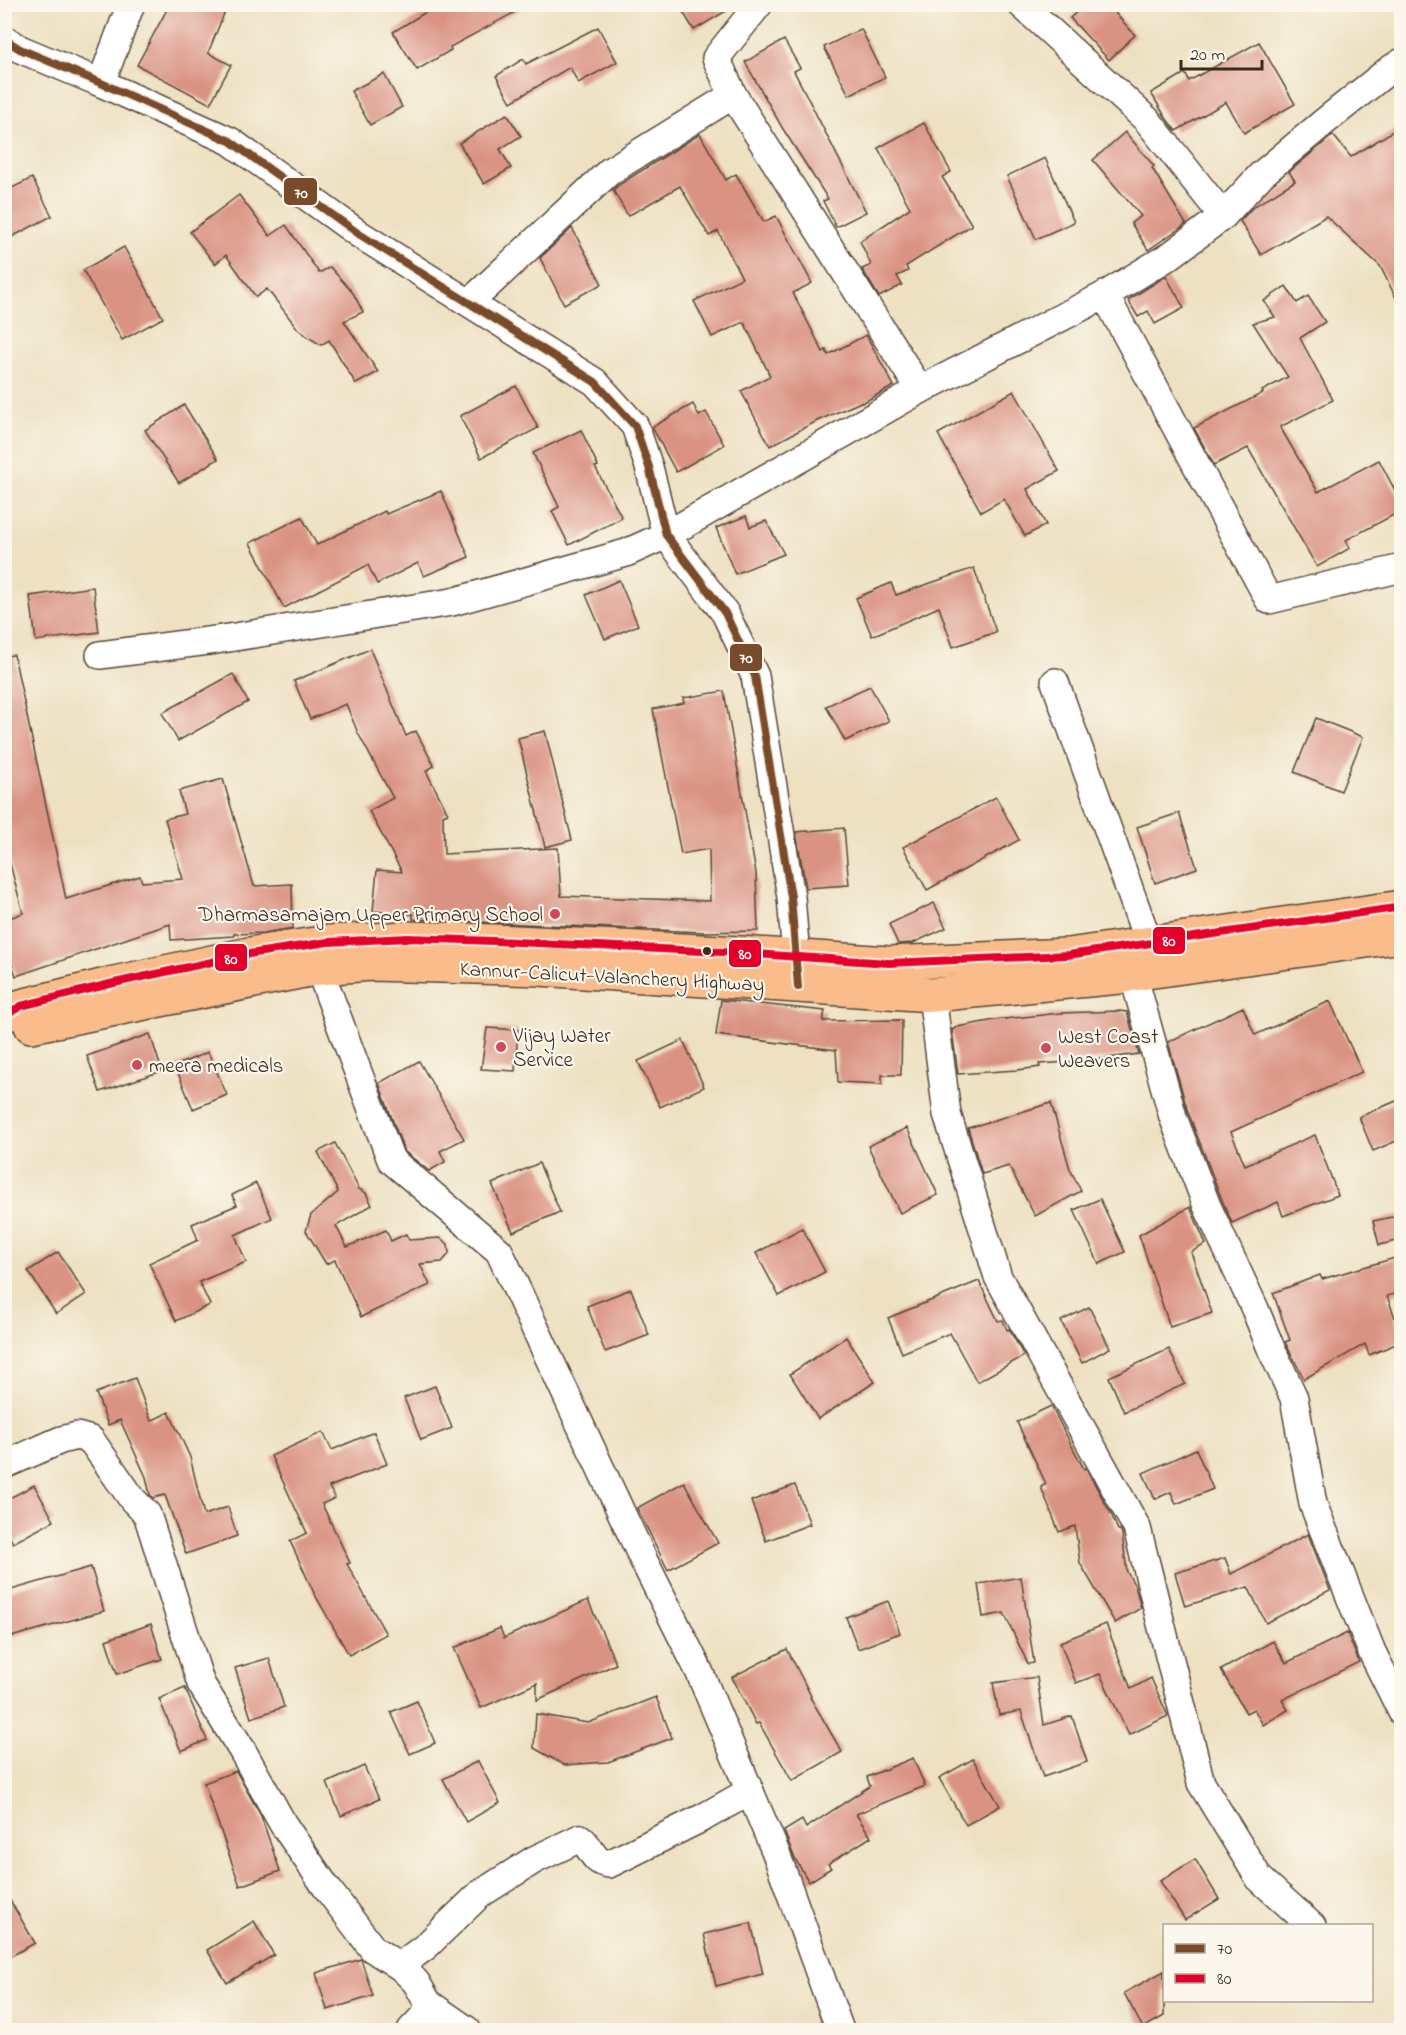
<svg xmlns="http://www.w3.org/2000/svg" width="1406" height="2035" viewBox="0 0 1406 2035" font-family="'Indie Flower',sans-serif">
<rect width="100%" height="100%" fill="#fbf7ec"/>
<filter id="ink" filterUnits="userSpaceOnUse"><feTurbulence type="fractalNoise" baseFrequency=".0167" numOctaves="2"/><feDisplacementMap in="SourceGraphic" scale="12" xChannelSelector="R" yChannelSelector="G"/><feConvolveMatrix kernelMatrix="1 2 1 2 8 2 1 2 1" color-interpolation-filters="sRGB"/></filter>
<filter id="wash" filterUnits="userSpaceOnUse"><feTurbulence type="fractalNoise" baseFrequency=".008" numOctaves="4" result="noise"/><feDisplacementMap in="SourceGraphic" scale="24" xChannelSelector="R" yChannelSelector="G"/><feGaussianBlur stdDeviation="1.35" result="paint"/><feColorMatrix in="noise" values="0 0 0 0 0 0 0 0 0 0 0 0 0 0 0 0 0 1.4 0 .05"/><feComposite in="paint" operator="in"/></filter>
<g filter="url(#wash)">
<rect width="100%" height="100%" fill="#eee1c2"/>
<g id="blocks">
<!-- building -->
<g fill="#da9382">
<path d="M170,4H228L208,53L231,65L210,104L137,65Z"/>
<path d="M439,4H530L450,47L451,50L417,70L393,32Z"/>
<path d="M678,4H738L694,30Z"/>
<path d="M1085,4H1107L1135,35L1109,60L1070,18Z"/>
<path d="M598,27L617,62L578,83L570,67L511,102L496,76L523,59L526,64Z"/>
<path d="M861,29L885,77L849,95L824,47Z"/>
<path d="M784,40L800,68L794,71L866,212L836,227L823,201L828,199L783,129L745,62Z"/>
<path d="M1259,42L1295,104L1244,133L1226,102L1176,131L1166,118L1151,93L1185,73L1189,81Z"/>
<path d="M384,74L402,107L370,125L351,91Z"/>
<path d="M507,114L521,136L500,149L511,168L484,184L459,143Z"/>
<path d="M924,123L951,172L942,177L972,225L906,266L908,271L897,276L902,285L879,297L862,269L871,265L860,241L910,208L878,148Z"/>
<path d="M1401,126V308L1380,266L1326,216L1261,255L1240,221L1253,207L1295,181L1289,172L1333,135L1351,157Z"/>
<path d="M1125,132L1154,166L1152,168L1186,224L1148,250L1131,223L1141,216L1093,160Z"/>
<path d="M700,134L726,180L736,174L764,222L776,216L812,283L793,293L823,352L826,350L828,355L866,335L894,386L862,403L861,402L817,421L770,446L741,391L770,376L744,322L712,337L694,301L742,278L718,231L709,236L680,186L628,216L613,190L620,184Z"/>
<path d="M1045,158L1074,222L1036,239L1007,176Z"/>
<path d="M32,178L52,216L4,241V192Z"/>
<path d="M239,195L270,236L286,225L319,273L330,267L353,293L363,312L344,321L378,372L356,384L329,340L321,345L308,337L298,329L267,289L256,297L226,255L215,264L190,232Z"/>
<path d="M572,228L602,284L564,304L540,258Z"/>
<path d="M124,247L163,318L122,340L83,270Z"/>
<path d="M1166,276L1184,308L1155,324L1148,311L1138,317L1128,300Z"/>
<path d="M1286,286L1297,303L1308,296L1325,322L1300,338L1333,400L1280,427L1318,492L1379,460L1401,502V511L1346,540L1350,548L1317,567L1248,448L1214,465L1194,428L1263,393L1262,391L1288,377L1253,323L1275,317L1264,301Z"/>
<path d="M516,386L538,428L481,458L460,416Z"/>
<path d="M1014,391L1059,471L1027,489L1046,525L1025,536L1004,499L981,512L938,434Z"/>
<path d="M693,404L699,416L706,412L724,445L676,472L652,427Z"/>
<path d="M184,405L218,459L179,483L145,430Z"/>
<path d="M581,430L598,466L595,467L622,518L569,545L552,511L559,507L533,453Z"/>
<path d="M441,491L469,557L424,576L418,563L377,584L368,565L284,608L250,543L302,517L317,545L385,511L386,514Z"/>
<path d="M746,516L750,527L766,521L784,554L735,574L716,528Z"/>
<path d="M974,568L996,632L953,647L939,607L872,636L856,598L891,583L896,595Z"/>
<path d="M619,580L638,625L605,639L586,595Z"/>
<path d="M93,587L99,632L36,641L30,596Z"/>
<path d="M370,649L406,736L416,731L434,766L426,771L448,813L443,815L444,854L558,848L561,896L710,901L709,849L681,854L653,709L684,703L683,698L724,691L756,873L758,931L703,932L413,919V914L373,911L377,870L402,872L369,811L393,798L358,733L346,704L310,719L294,681Z"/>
<path d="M14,655L66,899L140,876L142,882L183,879L165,819L185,814L179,791L223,779L254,886L292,884L293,928L263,933L234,934V936L171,940L170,924L16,976L4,941V920L23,913L4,841V656Z"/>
<path d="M233,674L248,702L178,741L162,713Z"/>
<path d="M870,686L889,721L845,741L826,706Z"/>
<path d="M1316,718L1363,737L1341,791L1294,772Z"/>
<path d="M545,731L572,840L545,847L518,738Z"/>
<path d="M996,797L1019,840L927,890L903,847Z"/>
<path d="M1179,813L1197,868L1155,883L1137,827Z"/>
<path d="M844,828L849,885L806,888L796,832Z"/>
<path d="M934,903L946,928L913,943L898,944L889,924Z"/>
<path d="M721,1000L825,1011L823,1021L902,1020L901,1075H882V1084L838,1082L836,1050L716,1035Z"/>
<path d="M1330,1001L1362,1072L1231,1132L1245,1165L1315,1135L1338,1195L1283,1216L1278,1202L1232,1223L1222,1200L1188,1112L1168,1042L1243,1007L1255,1035Z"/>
<path d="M1119,1011L1127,1012L1139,1054L1084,1061L1039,1064L1040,1067L1017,1070L958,1074L952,1030L957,1027L995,1020L1061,1013Z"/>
<path d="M487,1028L518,1030L515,1071L481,1069Z"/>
<path d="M150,1034L162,1071L100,1092L87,1056Z"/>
<path d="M683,1040L704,1087L660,1107L638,1061Z"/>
<path d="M208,1052L227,1095L193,1109L175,1066Z"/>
<path d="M419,1061L464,1139L440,1151L445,1162L429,1171L404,1151L379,1083Z"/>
<path d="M1401,1099V1139L1373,1151L1359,1117Z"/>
<path d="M1051,1103L1070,1169L1081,1191L1035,1216L1009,1166L982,1174L968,1128Z"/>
<path d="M907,1128L938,1195L900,1213L868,1146Z"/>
<path d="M335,1143L359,1189L366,1193L372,1205L336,1226L347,1247L386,1230L391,1241L406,1234L409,1240L440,1238L448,1244L449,1254L442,1262L420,1264L430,1285L361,1317L335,1260L326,1264L306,1231L311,1215L338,1192L318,1152Z"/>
<path d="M539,1163L560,1212L513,1232L492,1184Z"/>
<path d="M256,1183L272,1218L235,1235L246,1262L199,1282L210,1305L176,1321L149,1263L198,1240L192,1224L237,1205L232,1195Z"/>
<path d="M1100,1199L1125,1252L1099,1264L1074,1210Z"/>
<path d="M1190,1207L1206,1244L1191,1252L1212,1313L1170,1327L1139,1235Z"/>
<path d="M1401,1215V1240L1379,1245L1373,1221Z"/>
<path d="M802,1228L825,1272L779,1296L756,1253Z"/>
<path d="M58,1252L86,1294L56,1314L28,1271Z"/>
<path d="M1395,1258L1401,1282V1292L1387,1296L1401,1334V1342L1369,1355L1365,1344L1304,1379L1285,1342L1290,1340L1273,1293L1320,1275L1322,1279Z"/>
<path d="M979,1281L998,1321L1003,1320L1007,1330L1009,1329L1024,1356L977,1382L950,1333L902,1353L888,1318Z"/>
<path d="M631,1289L649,1335L605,1352L587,1306Z"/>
<path d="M1089,1307L1110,1348L1082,1363L1061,1321Z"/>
<path d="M846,1337L875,1382L818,1419L790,1374Z"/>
<path d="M1169,1349L1185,1384L1124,1412L1109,1377Z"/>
<path d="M135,1378L151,1421L169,1412L190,1457L204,1515L228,1507L237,1536L186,1554L165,1495L153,1498L150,1495L146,1477L120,1420L108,1425L96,1393Z"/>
<path d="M435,1386L452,1428L421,1440L404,1398Z"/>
<path d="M1051,1406L1084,1469L1086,1468L1112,1516L1118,1530H1120L1122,1534L1127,1572L1135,1586L1141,1608L1115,1623L1080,1563L1075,1526L1059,1532L1041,1487L1046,1484L1017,1422Z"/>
<path d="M323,1432L332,1450L374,1432L387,1464L329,1487L335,1498L322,1504L350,1563L347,1564L386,1634L349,1655L314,1593L290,1541L307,1533L271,1456Z"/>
<path d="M1196,1449L1213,1489L1176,1504L1171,1492L1155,1499L1143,1473Z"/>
<path d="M684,1482L718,1543L668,1570L637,1508Z"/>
<path d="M34,1485L54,1521L13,1543L4,1527V1501Z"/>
<path d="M795,1485L810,1524L766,1541L751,1501Z"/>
<path d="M1308,1534L1330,1590L1266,1623L1248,1587L1185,1606L1175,1573L1225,1558L1231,1574Z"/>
<path d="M91,1567L104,1611L4,1639V1592Z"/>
<path d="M1021,1577L1034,1663L1028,1664L1004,1613L983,1617L978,1584Z"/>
<path d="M588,1600L616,1664L537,1700V1683L481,1708L454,1648L500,1628L504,1638Z"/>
<path d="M888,1601L900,1633L858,1649L846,1617Z"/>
<path d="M151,1624L162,1659L117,1674L106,1640Z"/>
<path d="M1106,1624L1131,1689L1151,1678L1168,1716L1129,1735L1100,1674L1076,1683L1060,1642Z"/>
<path d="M1347,1633L1359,1662L1282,1700L1288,1710L1263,1725L1254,1709L1246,1713L1221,1670L1273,1641L1286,1663Z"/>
<path d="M787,1649L811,1696L810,1697L842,1752L792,1781L759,1723L756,1724L732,1677Z"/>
<path d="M269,1658L284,1707L251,1718L235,1668Z"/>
<path d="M1037,1677L1044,1725L1072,1716L1087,1762L1043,1777L1021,1711L999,1715L993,1683Z"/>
<path d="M185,1688L207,1740L181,1751L159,1699Z"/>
<path d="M656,1697L672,1738L608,1762L564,1765L534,1748L536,1714L588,1723Z"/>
<path d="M417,1701L435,1743L410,1754L391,1712Z"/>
<path d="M913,1758L925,1786L856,1814L871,1837L828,1864L831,1868L809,1882L795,1859L784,1831L802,1820L806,1828L870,1786L867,1777Z"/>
<path d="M973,1759L1000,1806L966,1825L939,1778Z"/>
<path d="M478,1761L500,1803L466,1822L443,1779Z"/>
<path d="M364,1766L379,1799L341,1816L327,1783Z"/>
<path d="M236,1771L261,1816L280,1871L240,1886L204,1783Z"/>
<path d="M1195,1859L1219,1899L1185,1920L1160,1881Z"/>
<path d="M4,1890L35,1943L4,1960Z"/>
<path d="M254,1921L274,1955L227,1983L207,1950Z"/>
<path d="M751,1923L763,1974L716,1986L704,1934Z"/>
<path d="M361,1959L373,1996L327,2010L316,1973Z"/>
<path d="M1164,1971V2016L1143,2028L1124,1993Z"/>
</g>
</g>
</g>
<g filter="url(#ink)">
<use href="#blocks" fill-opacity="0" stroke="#564537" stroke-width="1.5"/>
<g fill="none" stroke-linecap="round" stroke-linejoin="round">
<!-- minor casing -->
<g stroke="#564537" stroke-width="30">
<g id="minor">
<path d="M1021,4L1147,120L1223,216"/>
<path d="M4,39L20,49L101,83L230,141L359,234L595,382L635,426L649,467L666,535L725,613L755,676L791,897L796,957"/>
<path d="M101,83L131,4"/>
<path d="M733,95L920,390"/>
<path d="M1105,295L1269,600L1402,568"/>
<path d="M470,302L610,171L733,95L716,58L759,4"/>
<path d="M100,655L216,640L452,602L626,553L666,535L920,390L1105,295L1171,255L1223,216L1261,175L1324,122L1389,70L1402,62"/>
<path d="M1055,682L1149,944"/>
<path d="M319,968L391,1160L499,1251L643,1559L699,1671L776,1853L840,2030"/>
<path d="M1133,974L1173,1117L1207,1206L1255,1309L1270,1346L1294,1398L1313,1504L1372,1652L1402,1712"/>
<path d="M932,995L947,1114L998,1277L1137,1528L1201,1783L1259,1878L1312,1926"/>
<path d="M4,1465L61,1440L77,1436L91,1440L133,1500L147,1514L201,1684L242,1750L283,1824L326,1887L373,1949L402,1968"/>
<path d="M428,2003L467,2030"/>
<path d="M411,2030L426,2014L428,2003L416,1982L402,1968L406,1961L425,1947L480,1894L534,1860L580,1838C592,1846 592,1863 609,1864L704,1817L750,1791"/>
</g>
</g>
<!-- highway casing -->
<g stroke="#564537" stroke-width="36">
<g id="highway">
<path d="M4,1016L21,1006L114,983L249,954L328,942L408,938L494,941L742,953L889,963L1068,955L1402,907"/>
<path d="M31,1026L319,968L372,964L539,969L932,995L1120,977L1133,974L1402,936"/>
</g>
</g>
<!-- minor -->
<use href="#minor" stroke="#fff" stroke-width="27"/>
<!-- highway -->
<use href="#highway" stroke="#f9bc8a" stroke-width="33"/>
<!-- bus-1 casing -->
<g stroke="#fbf7ec" stroke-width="12">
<path id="bus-1" d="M4,39L20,49L101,83L230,141L359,234L595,382L635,426L649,467L666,535L725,613L755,676L791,897L798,987"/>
</g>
<!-- bus-2 casing -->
<g stroke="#fbf7ec" stroke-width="12">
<path id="bus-2" d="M4,1016L21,1006L114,983L249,954L328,942L408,938L494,941L742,953L889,963L1068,955L1402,907"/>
</g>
<!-- bus-1 -->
<use href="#bus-1" stroke="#7a4b2a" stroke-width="8"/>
<!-- bus-2 -->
<use href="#bus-2" stroke="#e4002b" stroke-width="8"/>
</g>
</g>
<!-- markers -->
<g fill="#d1495b" stroke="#fbf7ec" stroke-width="2">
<circle cx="555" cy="914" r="6"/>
<circle cx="501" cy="1047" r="6"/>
<circle cx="1046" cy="1048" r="6"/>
<circle cx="137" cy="1065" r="6"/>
</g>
<circle fill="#3b2a1e" stroke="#fbf7ec" stroke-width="2" cx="707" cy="951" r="5"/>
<g text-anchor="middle" stroke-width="4.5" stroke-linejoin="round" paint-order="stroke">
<!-- poi labels -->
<g font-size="21" fill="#3b2a1e" stroke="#fbf7ec" text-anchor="start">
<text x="543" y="921" text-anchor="end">Dharmasamajam Upper Primary School</text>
<text x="513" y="1042">Vijay Water<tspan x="513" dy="24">Service</tspan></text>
<text x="1058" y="1043">West Coast<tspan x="1058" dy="24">Weavers</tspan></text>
<text x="149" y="1072">meera medicals</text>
</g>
<!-- street labels -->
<g font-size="21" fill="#3b2a1e" stroke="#fbf7ec">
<text transform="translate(612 976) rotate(3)" y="7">Kannur-Calicut-Valanchery Highway</text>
</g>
</g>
<g stroke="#fbf7ec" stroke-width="2">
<rect x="283" y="177" width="35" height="29" rx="6" fill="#7a4b2a"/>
<rect x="729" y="643" width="34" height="29" rx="6" fill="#7a4b2a"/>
<rect x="1152" y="926" width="34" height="29" rx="6" fill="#e4002b"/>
<rect x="728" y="939" width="34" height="29" rx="6" fill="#e4002b"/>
<rect x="214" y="943" width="34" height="29" rx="6" fill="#e4002b"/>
</g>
<g font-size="16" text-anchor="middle" font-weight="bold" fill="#fff">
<text x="301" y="198">70</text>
<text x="746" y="663">70</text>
<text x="1169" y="946">80</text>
<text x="745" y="959">80</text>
<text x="231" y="964">80</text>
</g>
<!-- margin -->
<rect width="1406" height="2035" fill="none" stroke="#fbf7ec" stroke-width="24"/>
<!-- legend -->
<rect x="1163" y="1924" width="210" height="78" fill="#fbf7ec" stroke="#aea59a" stroke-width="1.5"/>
<rect x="1175" y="1944" width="30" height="9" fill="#7a4b2a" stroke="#aea59a" stroke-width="1.5"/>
<text x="1217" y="1954" font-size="18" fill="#3b2a1e">70</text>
<rect x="1175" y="1974" width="30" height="9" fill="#e4002b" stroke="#aea59a" stroke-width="1.5"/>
<text x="1217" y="1984" font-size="18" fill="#3b2a1e">80</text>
<!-- scale -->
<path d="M1181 60v9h81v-9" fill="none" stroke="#3b2a1e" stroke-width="3"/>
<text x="1190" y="60" font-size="18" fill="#3b2a1e" stroke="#fbf7ec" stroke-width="4.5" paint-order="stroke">20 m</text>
</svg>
